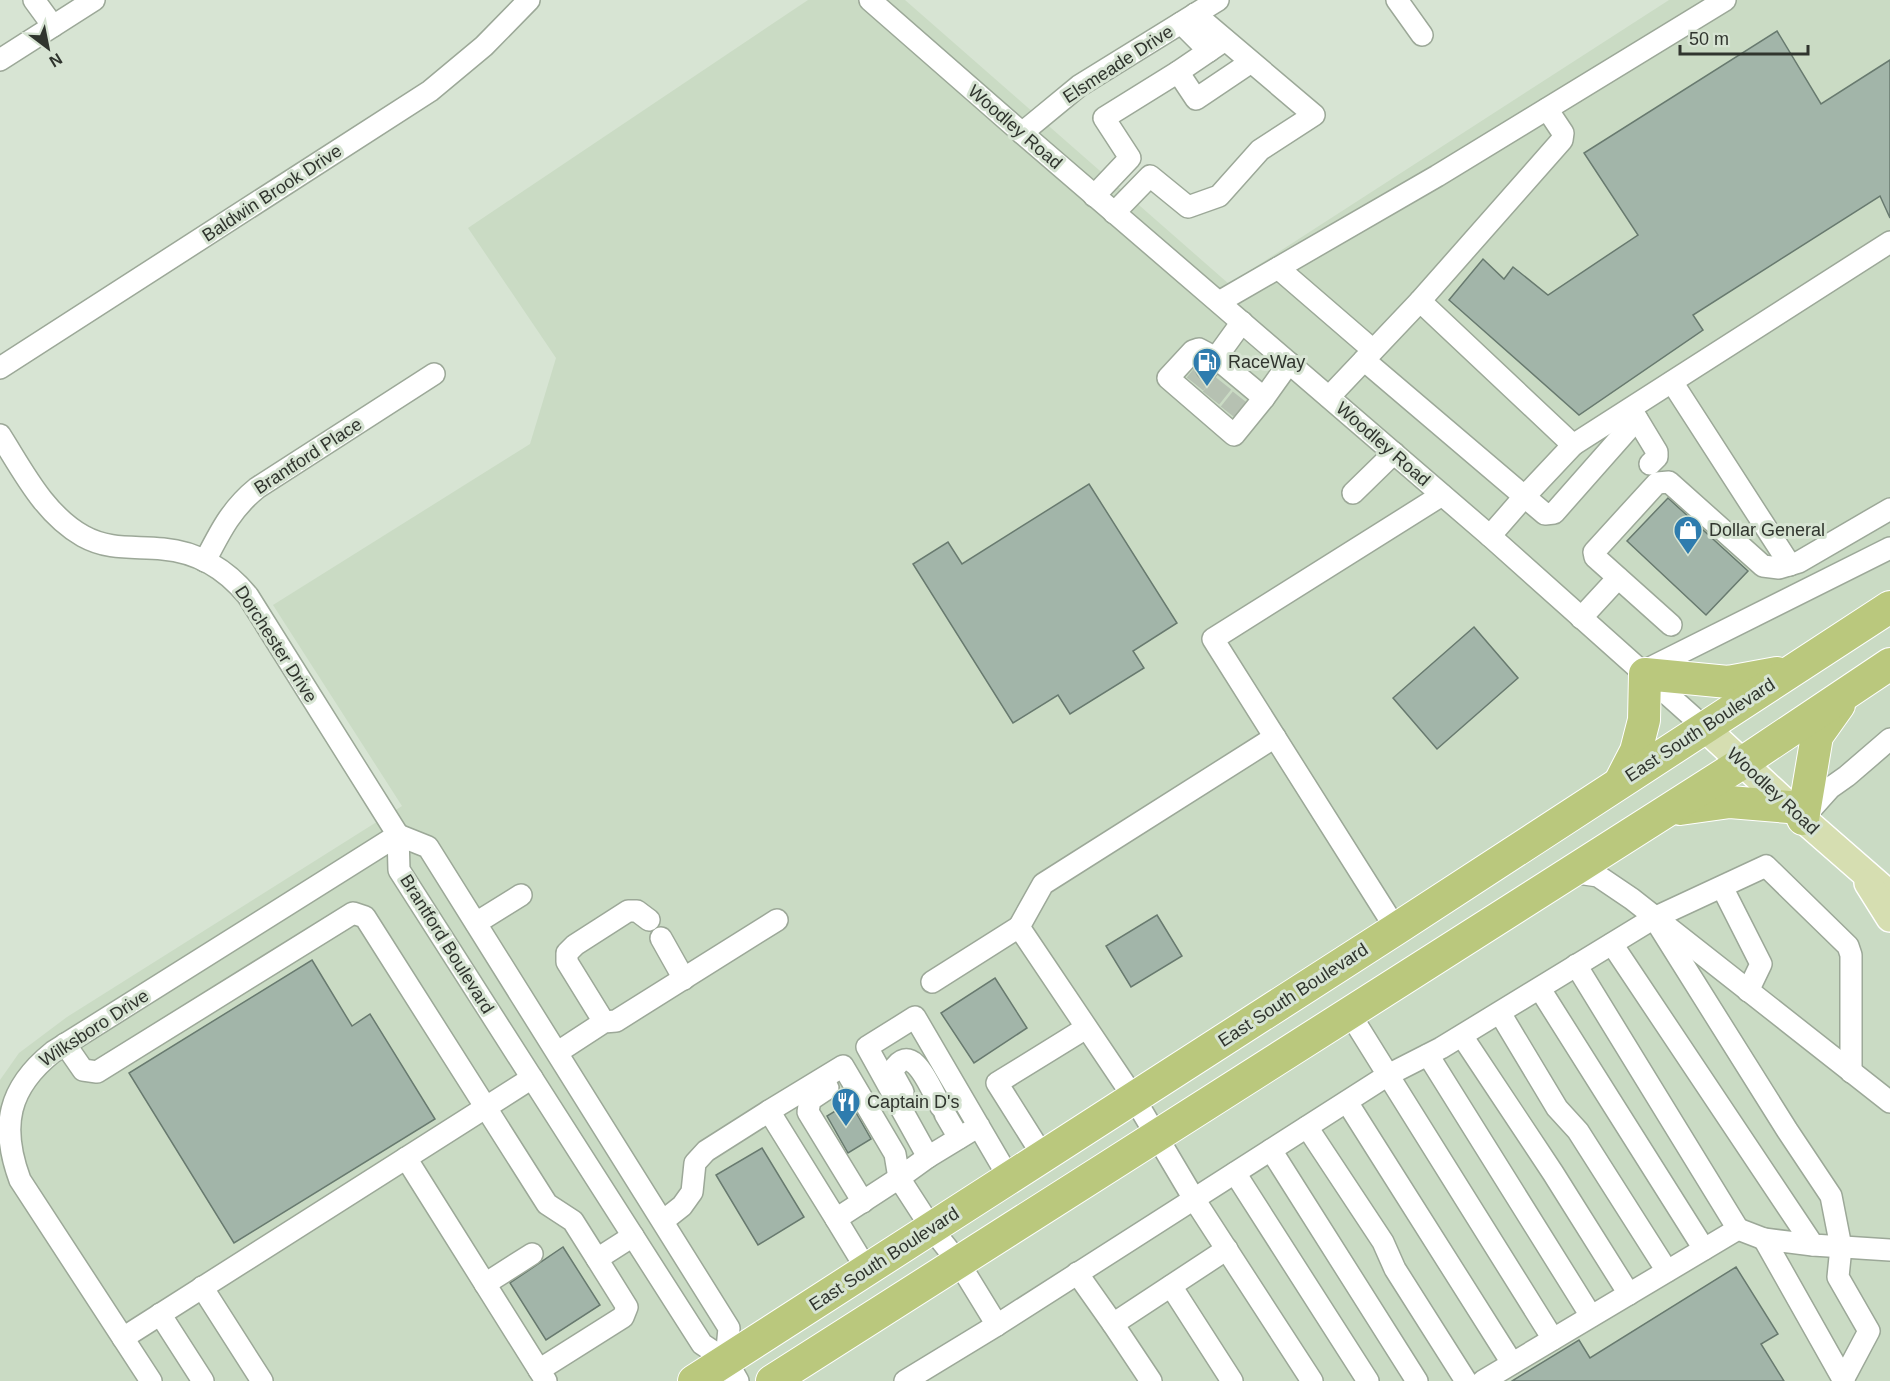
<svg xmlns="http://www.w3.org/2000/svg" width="1890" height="1381" viewBox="0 0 1890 1381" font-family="Arial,sans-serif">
<rect width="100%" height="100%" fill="#d7e4d3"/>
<!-- built -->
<path fill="#cadbc4" d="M808,0H905L1229,284L1669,0H1890V1381H0V1080L19,1053L67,1017L402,806L273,605L530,444L556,358L468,228Z"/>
<!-- building -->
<g fill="#a2b5a9" stroke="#687a6f" stroke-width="1.5">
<path d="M1777,31L1821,104L1890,60V218L1880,196L1693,315L1703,330L1579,415L1449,300L1483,259L1504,279L1513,267L1548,295L1638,235L1584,153Z"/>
<path d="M1089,484L1177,623L1133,651L1144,668L1070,714L1058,695L1013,723L913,564L948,542L962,564Z"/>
<path d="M1668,498L1748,571L1706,615L1627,541Z"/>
<path d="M1474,627L1518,678L1437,749L1393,698Z"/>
<path d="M1157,915L1182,956L1131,987L1106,946Z"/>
<path d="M312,960L352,1026L370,1014L435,1119L234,1243L129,1073Z"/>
<path d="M995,978L1027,1028L974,1063L941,1013Z"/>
<path d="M850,1102L871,1139L848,1153L827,1116Z"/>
<path d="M762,1148L804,1217L758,1245L716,1175Z"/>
<path d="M563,1247L600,1305L546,1340L510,1283Z"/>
<path d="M1736,1267L1778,1334L1761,1344L1784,1381H1512L1579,1340L1590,1358Z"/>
</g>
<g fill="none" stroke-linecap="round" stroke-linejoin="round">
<!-- minor-tunnel -->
<g stroke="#b6c1b2" stroke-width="21" stroke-dasharray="21 10" stroke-linecap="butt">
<path d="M1195,384L1207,369"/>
<path d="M1211,398L1223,383"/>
<path d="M1229,413L1241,398"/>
</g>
<!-- minor casing -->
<g stroke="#9ca898" stroke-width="24">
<g id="minor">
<path d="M34,0L53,26"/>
<path d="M870,0L1022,133L1490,536L1704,727"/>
<path d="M1397,0L1422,35"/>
<path d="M1181,23L1209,51"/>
<path d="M0,60L94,0"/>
<path d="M1178,72L1196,99L1251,62"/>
<path d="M1022,133L1079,86L1218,0"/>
<path d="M1094,196L1130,158L1104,118L1178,72L1225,40"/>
<path d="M1114,213L1150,176L1188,207L1219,196L1260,150L1314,115L1195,14"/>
<path d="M1278,268L1373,350"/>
<path d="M1420,301L1562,140L1563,133L1547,109"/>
<path d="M1219,302L1437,176L1725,0"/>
<path d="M1242,322L1216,358L1264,398L1289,363"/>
<path d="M1364,360L1545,514L1554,513L1637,419"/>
<path d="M0,368L430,91L484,46L529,0"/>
<path d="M1207,369L1216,358L1199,349L1193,351L1168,378L1234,435L1264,398"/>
<path d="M1672,382L1790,565"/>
<path d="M1329,397L1420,301L1573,445L1524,497L1490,536"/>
<path d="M1631,409L1657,452V457L1650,464"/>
<path d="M0,435C23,471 44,514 83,536C110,551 135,546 163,549C198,552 227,570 248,596L398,835"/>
<path d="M1573,445L1890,242"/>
<path d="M1353,493L1394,453"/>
<path d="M205,561C220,532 231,509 257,488L434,374"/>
<path d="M1581,618L1618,578"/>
<path d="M1671,625L1595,557L1594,552L1657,483L1669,482L1763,566L1779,568L1799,562L1890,509"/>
<path d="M1642,672L1890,548"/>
<path d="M1275,737L1043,884L1019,927L1134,1098L1194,1199L1388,1075L1350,1014"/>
<path d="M1804,817L1830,788L1847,776L1890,739"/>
<path d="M398,835L399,870L702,1344L726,1360L738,1381"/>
<path d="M398,835L428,847L729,1328L726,1360"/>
<path d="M1571,872L1598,876L1632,899L1890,1102"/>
<path d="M1722,887L1761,964L1748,991"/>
<path d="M1654,918L1787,1130L1831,1196L1841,1247L1838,1277L1869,1331L1843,1380"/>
<path d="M476,923L521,895"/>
<path d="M1396,929L1213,639L1442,495"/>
<path d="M661,938L684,979"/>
<path d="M1612,944L1813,1245L1890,1250"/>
<path d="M1576,965L1738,1229"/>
<path d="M932,982L1019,927"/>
<path d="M1540,989L1704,1249"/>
<path d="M1500,1013L1557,1108L1578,1131L1667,1271"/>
<path d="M604,1022L567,962V953L575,945L628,911H637L649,920"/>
<path d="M1462,1036L1553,1173L1629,1294"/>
<path d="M65,1044L83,1070L97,1072L353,913L365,917L547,1204L573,1221L597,1259"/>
<path d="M558,1052L604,1022L616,1021L777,920"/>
<path d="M1428,1055L1591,1316"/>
<path d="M828,1088L810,1100L808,1112L863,1202"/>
<path d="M903,1092L892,1072C912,1036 931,1090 941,1107"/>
<path d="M1347,1102L1512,1363"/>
<path d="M769,1111L843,1066L895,1154L899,1178L928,1157"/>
<path d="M945,1114L959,1138"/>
<path d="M979,1126L928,1157L867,1047L915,1017L1009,1178"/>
<path d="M1307,1127L1383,1242L1395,1269L1466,1381"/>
<path d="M1271,1150L1417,1381"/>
<path d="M1043,1156L997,1083L1086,1028"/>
<path d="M406,1158L546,1381"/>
<path d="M1235,1173L1368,1381"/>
<path d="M663,1221L682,1206L692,1192L695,1163L706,1151L769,1111L836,1219"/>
<path d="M1813,1245L1764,1239L1844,1381"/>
<path d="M867,1270L836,1219L899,1178L932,1229L959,1263L997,1325L1194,1199L1312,1381"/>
<path d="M1077,1273L1113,1324"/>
<path d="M485,1284L532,1254"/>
<path d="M1171,1286L1232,1381"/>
<path d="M202,1287L262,1381"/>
<path d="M160,1314L203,1381"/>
<path d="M123,1338L532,1078"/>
<path d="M1553,1339L1388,1075L1441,1048L1654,918L1766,866L1848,946L1851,955V1072"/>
<path d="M539,1370L623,1317L627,1307L597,1259L633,1236"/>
<path d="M151,1381L20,1180C0,1126 8,1088 53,1052L398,835"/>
<path d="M905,1381L997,1325"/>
<path d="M1151,1381L1113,1324L1227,1249"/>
<path d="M1483,1381L1738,1229L1764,1239"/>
</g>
</g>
<!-- major casing -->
<g stroke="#fff" stroke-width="30">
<g id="major">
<path d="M1704,727L1803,819L1890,895"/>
<path d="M1868,883L1890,918"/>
</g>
</g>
<!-- highway casing -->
<g stroke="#fff" stroke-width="34">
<g id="highway">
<path d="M1620,782L1636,751L1644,720L1645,674L1728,682L1777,673"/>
<path d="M1680,809L1730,802L1789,807"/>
<path d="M1803,819L1817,736L1839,705"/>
<path d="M694,1381L1396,929L1890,607"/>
<path d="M772,1381L1742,763L1890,664"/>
</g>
</g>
<!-- minor -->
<use href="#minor" stroke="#fff" stroke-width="21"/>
<!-- major -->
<use href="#major" stroke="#d6deb1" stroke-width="27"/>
<!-- highway -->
<use href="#highway" stroke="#bac87d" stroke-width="32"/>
</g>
<!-- icons -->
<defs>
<g id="fuel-pin" transform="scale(1.5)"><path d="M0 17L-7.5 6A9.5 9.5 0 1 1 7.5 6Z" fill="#2e7cae" stroke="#d7e4d3"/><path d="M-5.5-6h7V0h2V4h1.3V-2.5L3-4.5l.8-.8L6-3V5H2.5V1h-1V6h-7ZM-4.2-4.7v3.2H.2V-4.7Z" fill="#fff"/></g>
<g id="shop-pin" transform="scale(1.5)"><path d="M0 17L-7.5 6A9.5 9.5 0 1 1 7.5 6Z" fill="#2e7cae" stroke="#d7e4d3"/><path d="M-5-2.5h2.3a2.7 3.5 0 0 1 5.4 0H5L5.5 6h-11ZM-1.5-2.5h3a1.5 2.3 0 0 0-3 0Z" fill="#fff"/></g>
<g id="restaurant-pin" transform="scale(1.5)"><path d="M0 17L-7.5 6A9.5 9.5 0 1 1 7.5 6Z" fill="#2e7cae" stroke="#d7e4d3"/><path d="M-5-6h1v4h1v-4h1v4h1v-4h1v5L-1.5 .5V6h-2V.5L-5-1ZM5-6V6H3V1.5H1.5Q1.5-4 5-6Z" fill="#fff"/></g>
</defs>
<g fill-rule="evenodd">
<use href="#fuel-pin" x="1207" y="362"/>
<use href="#shop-pin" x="1688" y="530"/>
<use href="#restaurant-pin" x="846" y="1102"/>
</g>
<g text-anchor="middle" stroke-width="6" stroke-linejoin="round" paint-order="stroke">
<!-- street labels -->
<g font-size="18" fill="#30352e" stroke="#d7e4d3">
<text transform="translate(1118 64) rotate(-33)" y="6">Elsmeade Drive</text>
<text transform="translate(1015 127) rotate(41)" y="6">Woodley Road</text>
<text transform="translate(272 193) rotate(-33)" y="6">Baldwin Brook Drive</text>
<text transform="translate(1383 444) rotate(41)" y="6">Woodley Road</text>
<text transform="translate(308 456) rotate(-33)" y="6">Brantford Place</text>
<text transform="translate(276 644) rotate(57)" y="6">Dorchester Drive</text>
<text transform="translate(1700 730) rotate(-33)" y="6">East South Boulevard</text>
<text transform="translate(1773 791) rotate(43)" y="6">Woodley Road</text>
<text transform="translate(447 944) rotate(58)" y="6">Brantford Boulevard</text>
<text transform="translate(1293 995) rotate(-33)" y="6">East South Boulevard</text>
<text transform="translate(94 1028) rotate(-33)" y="6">Wilksboro Drive</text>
<text transform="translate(884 1259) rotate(-33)" y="6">East South Boulevard</text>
</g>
<!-- poi labels -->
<g font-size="18" fill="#30352e" stroke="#d7e4d3" text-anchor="start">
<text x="1228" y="368">RaceWay</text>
<text x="1709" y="536">Dollar General</text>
<text x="867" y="1108">Captain D's</text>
</g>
</g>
<!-- north arrow -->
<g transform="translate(48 48) rotate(148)" stroke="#d7e4d3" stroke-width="4.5" paint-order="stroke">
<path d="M0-4.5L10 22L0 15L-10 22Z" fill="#30352e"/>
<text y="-9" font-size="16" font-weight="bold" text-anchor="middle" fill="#30352e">N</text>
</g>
<!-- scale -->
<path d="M1680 45v9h128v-9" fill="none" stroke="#30352e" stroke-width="3"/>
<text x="1689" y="45" font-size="18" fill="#30352e" stroke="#d7e4d3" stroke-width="4.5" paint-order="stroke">50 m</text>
</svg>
